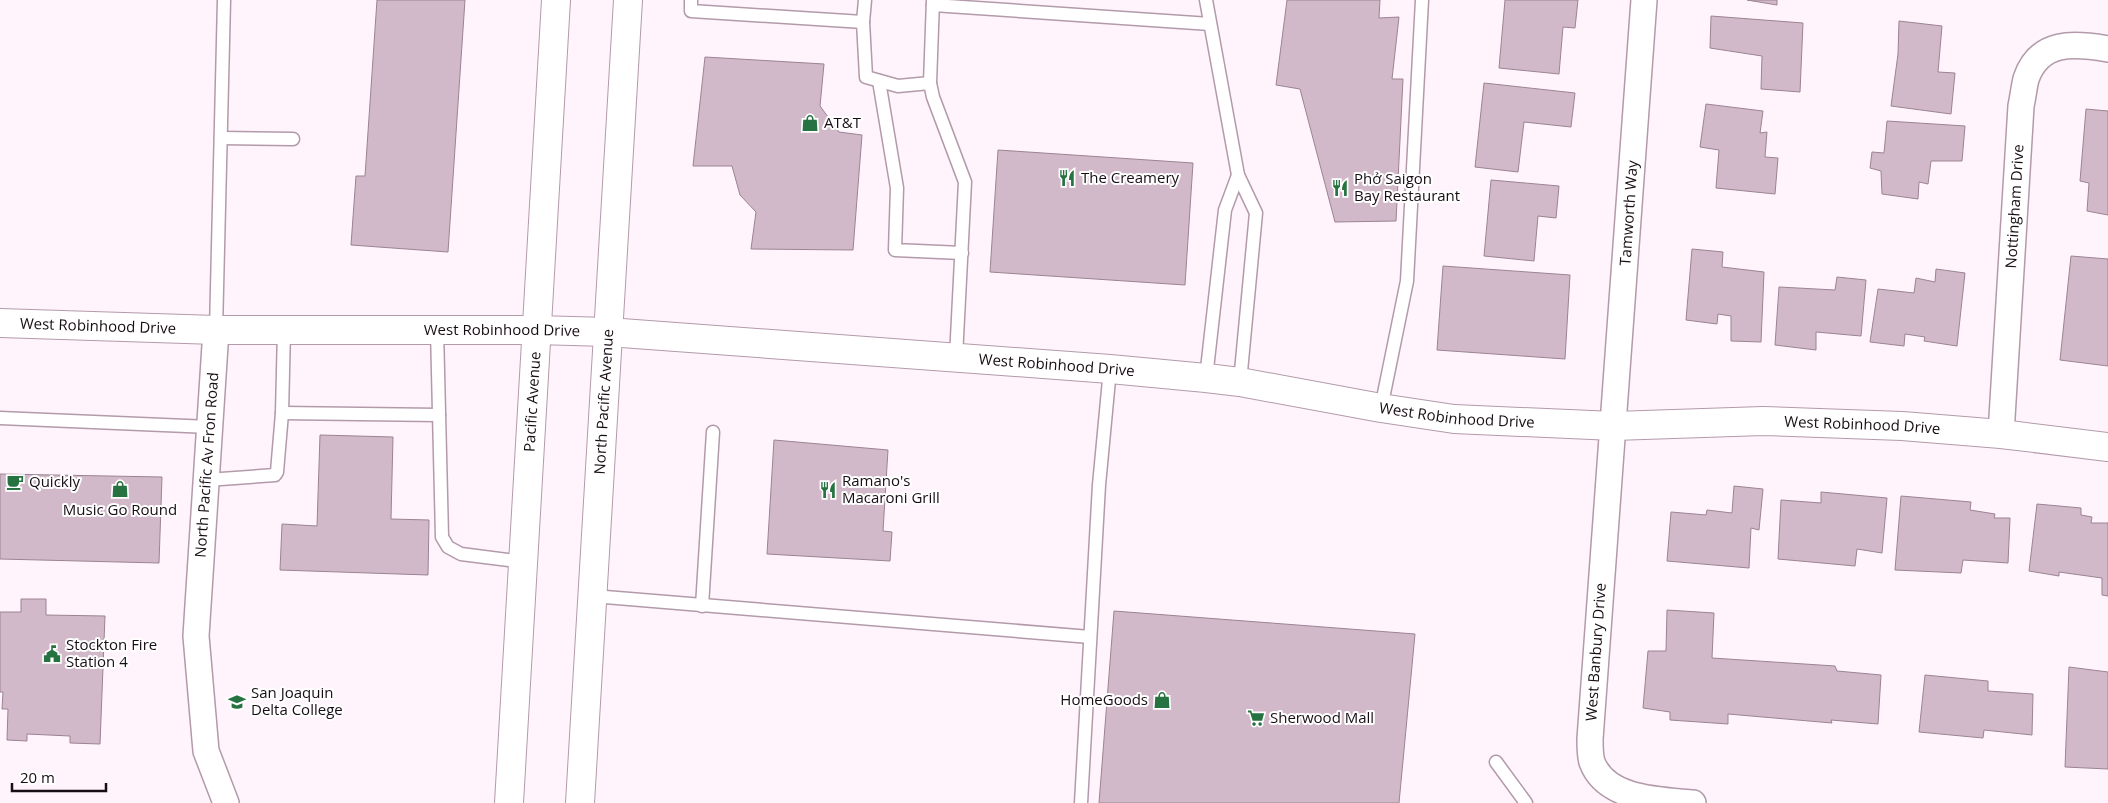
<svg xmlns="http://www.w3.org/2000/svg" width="2108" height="803" viewBox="0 0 2108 803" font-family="'Open Sans',sans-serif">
<rect width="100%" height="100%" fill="#fff4fb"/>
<!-- building -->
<g fill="#d2b9c9" stroke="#9b8393">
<path d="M377,0H465L448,252L351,245L356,176H365Z"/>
<path d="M1287,0H1380L1379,18L1399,17L1392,79H1403L1396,221L1335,222L1300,89L1276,85Z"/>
<path d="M1505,0H1578L1575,28L1563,27L1559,74L1499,68Z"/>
<path d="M1747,0H1777V5Z"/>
<path d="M1711,16L1803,23L1800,92L1761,89L1762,56L1710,48Z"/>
<path d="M1899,21L1942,26L1938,72L1955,73L1951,114L1891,106L1898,54Z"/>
<path d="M705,57L824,64L820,106L839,132L862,135L853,250L751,249L756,212L740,195L732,166H693Z"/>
<path d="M1484,83L1575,93L1571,127L1524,122L1518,172L1475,167Z"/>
<path d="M1706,104L1763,111L1760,133L1767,132L1765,157L1778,158L1775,194L1716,188L1719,150L1700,147Z"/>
<path d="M2086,109L2108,111V215L2087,211L2089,183L2080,181Z"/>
<path d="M1887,121L1965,126L1962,161H1931L1928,184L1919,182L1918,199L1882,194L1881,171L1870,168L1872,152L1884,153Z"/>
<path d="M998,150L1193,163L1185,285L990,272Z"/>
<path d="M1491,180L1559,186L1556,218L1538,216L1534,261L1484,256Z"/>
<path d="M1692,249L1723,252L1722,267L1764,272L1761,342L1731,341V316L1718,314L1717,324L1686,320Z"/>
<path d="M2071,256L2108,259V366L2060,360Z"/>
<path d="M1443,266L1570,275L1565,359L1437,350Z"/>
<path d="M1936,269L1965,273L1957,346L1924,341L1925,337L1905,334L1904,346L1870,342L1878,289L1914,293L1916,278L1935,282Z"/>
<path d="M1837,277L1866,280L1861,336L1816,332V350L1775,345L1779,287L1835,290Z"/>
<path d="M320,435L393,437L391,519L429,520L428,575L280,570L282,524L317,526Z"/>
<path d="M774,440L888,450L883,531L892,532L890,561L767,554Z"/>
<path d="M0,474L162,477L159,563L0,559Z"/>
<path d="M1734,486L1763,489L1759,530L1751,528L1749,568L1667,561L1671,512L1706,515L1707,510L1732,513Z"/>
<path d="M1821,492L1887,498L1882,553L1857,549L1855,566L1778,559L1781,500L1821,503Z"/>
<path d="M1901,496L1971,502L1970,510L1995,514L1994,518H2010L2008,563L1963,560L1961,573L1895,570Z"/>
<path d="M2037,504L2081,508V515L2092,517L2091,523H2108V596L2102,595V578L2059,572V576L2029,571Z"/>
<path d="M21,599H46V615L105,616L100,744L70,743V736L27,734V741L7,740L8,709H2L3,692H0V612H21Z"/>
<path d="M1667,610L1714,613L1712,658L1835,666L1837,671L1881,675L1878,724L1831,720L1832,723L1728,714V724L1670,720V712L1643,708L1648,651H1666Z"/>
<path d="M1114,611L1415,634L1399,803H1099Z"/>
<path d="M2069,667L2108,672V769L2065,767Z"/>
<path d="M1925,675L1988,681V691L2033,694L2032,735L1984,730L1983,738L1919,732Z"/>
</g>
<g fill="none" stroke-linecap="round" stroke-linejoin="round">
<!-- lane casing -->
<g stroke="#b39aab" stroke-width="15">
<g id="lane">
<path d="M691,0V11L863,22L866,77L898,86L930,83"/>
<path d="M933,0L930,83L933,97L965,182L956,357"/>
<path d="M1206,0L1238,175L1256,213L1240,382"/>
<path d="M933,5L1210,24"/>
<path d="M863,22L865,0"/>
<path d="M879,81L897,188L895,250L962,253"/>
<path d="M221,138L293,139"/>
<path d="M216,330L224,0"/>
<path d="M437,330L442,537L448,547L461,554L524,562"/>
<path d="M1206,378L1225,210L1238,175"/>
<path d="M1381,408L1407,281L1422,0"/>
<path d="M282,413L439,415"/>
<path d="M0,418L210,427"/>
<path d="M207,480L275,475L277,472L282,413L284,330"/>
<path d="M593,596L1090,637"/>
<path d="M702,606L713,432"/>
<path d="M1496,762L1526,803"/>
<path d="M1081,803L1099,485L1110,369"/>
</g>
</g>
<!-- street casing -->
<g stroke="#b39aab" stroke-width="28">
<g id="street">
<path d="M1644,0L1590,739C1590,746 1590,756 1592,762C1606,800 1660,800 1693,803"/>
<path d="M216,330L196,636L206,751L226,803"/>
<path id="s1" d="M2001,434L2021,106C2023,97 2024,87 2026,79C2039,40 2074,43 2108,49"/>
</g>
</g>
<!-- secondary casing -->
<g stroke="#b39aab" stroke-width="30">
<g id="secondary">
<path id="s2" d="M0,323L216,330H536L608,332L1110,369L1206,378L1240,382L1381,408L1454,419L1614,426L1763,421L1902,426L2001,434L2108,447"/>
</g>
</g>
<!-- primary casing -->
<g stroke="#b39aab" stroke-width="30">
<g id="primary">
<path id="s3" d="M509,803L556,0"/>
<path id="s4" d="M580,803L628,0"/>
</g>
</g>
<!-- lane -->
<use href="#lane" stroke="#fff" stroke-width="12"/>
<!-- street -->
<use href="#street" stroke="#fff" stroke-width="25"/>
<!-- secondary -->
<use href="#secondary" stroke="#fff" stroke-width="28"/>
<!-- primary -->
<use href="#primary" stroke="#fff" stroke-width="28"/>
</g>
<!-- icons -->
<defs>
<g id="shop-bare" transform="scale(1.35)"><path d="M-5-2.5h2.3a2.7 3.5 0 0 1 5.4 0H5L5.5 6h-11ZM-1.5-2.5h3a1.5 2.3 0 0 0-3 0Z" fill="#267240" stroke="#fff" stroke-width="2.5" paint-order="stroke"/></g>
<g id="restaurant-bare" transform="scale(1.35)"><path d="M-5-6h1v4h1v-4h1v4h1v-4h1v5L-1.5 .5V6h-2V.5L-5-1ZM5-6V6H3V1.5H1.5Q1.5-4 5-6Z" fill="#267240" stroke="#fff" stroke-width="2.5" paint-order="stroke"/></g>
<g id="cafe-bare" transform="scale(1.35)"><path d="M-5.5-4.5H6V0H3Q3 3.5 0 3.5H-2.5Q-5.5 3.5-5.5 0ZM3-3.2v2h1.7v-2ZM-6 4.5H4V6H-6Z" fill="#267240" stroke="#fff" stroke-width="2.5" paint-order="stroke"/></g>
<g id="civic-bare" transform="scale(1.35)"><path d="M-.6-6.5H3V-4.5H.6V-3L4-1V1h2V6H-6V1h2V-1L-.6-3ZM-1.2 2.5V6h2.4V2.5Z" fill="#267240" stroke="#fff" stroke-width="2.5" paint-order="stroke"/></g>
<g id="university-bare" transform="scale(1.35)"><path d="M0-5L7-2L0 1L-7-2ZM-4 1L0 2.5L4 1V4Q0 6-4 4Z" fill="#267240" stroke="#fff" stroke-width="2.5" paint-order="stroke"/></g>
<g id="supermarket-bare" transform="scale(1.35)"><path d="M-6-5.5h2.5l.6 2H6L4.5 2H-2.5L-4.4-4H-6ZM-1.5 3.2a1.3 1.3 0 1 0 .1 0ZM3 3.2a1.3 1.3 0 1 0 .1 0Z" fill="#267240" stroke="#fff" stroke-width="2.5" paint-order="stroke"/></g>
</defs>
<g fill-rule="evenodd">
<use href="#shop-bare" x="810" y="123"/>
<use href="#restaurant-bare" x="1067" y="178"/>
<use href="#restaurant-bare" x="1340" y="188"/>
<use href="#cafe-bare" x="15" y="482"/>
<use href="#shop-bare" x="120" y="489"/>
<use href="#restaurant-bare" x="828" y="490"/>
<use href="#civic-bare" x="52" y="654"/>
<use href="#shop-bare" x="1162" y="700"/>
<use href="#university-bare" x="237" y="702"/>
<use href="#supermarket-bare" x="1256" y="718"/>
</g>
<g text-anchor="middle" stroke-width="4" stroke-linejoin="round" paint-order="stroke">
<!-- poi labels -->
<g font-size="15" fill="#170e14" stroke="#fff" text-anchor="start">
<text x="824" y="128">AT&amp;T</text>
<text x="1081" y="183">The Creamery</text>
<text x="1354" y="184">Phở Saigon<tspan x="1354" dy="17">Bay Restaurant</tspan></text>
<text x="842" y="486">Ramano's<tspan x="842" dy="17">Macaroni Grill</tspan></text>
<text x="29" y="487">Quickly</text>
<text x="120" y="515" text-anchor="middle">Music Go Round</text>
<text x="66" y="650">Stockton Fire<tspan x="66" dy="17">Station 4</tspan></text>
<text x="251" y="698">San Joaquin<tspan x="251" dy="17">Delta College</tspan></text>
<text x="1148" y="705" text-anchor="end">HomeGoods</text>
<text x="1270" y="723">Sherwood Mall</text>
</g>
<!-- street labels -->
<g font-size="15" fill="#170e14" stroke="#fff">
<text dy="5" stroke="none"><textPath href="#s1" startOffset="228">Nottingham Drive</textPath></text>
<text transform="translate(1629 213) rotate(-86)" y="5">Tamworth Way</text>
<text dy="5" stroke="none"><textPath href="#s2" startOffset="98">West Robinhood Drive</textPath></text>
<text dy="5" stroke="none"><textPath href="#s2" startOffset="502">West Robinhood Drive</textPath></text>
<text dy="5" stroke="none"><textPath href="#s2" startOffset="1058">West Robinhood Drive</textPath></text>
<text dy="5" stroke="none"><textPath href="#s3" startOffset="402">Pacific Avenue</textPath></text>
<text dy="5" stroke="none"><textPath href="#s4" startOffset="402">North Pacific Avenue</textPath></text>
<text dy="5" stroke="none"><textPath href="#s2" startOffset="1462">West Robinhood Drive</textPath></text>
<text dy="5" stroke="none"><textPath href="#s2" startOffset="1868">West Robinhood Drive</textPath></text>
<text transform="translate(207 465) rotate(-86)" y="5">North Pacific Av Fron Road</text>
<text transform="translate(1596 652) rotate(-86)" y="5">West Banbury Drive</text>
</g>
</g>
<!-- scale -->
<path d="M12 783v8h94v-8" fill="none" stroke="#170e14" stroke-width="2.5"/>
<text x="20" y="783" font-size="15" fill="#170e14" stroke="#ffffff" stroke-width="4" paint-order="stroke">20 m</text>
</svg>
